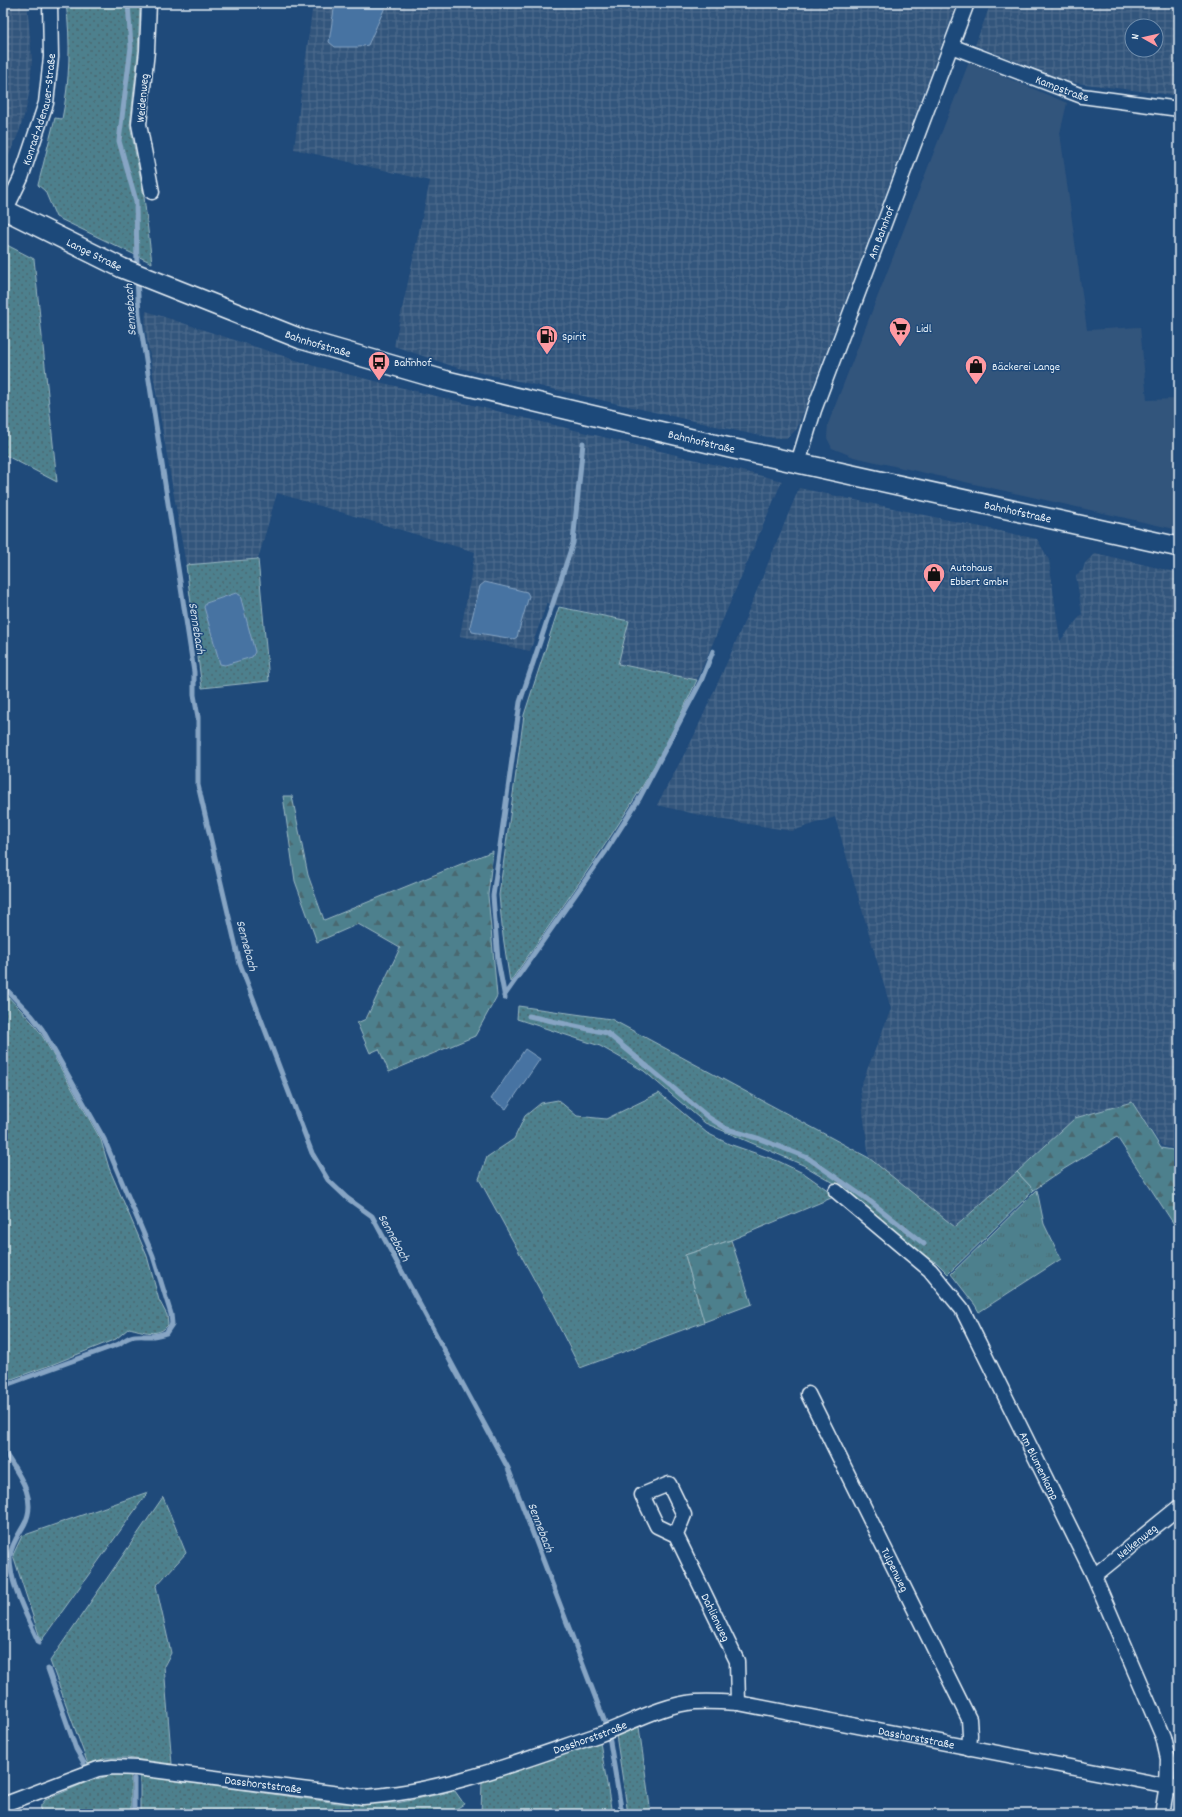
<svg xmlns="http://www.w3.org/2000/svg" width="1182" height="1817" viewBox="0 0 1182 1817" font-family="Dekko,sans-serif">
<defs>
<pattern id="industrial-grid" width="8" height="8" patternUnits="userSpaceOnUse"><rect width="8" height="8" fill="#33557c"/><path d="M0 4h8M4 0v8" fill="none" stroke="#516e8f"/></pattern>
<pattern id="grass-dots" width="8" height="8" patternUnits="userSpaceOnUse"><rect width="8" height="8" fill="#4e808d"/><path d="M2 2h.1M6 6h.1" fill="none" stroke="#4a676f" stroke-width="1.8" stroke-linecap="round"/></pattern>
<pattern id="forest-firs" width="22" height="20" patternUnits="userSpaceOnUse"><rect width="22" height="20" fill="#4e808d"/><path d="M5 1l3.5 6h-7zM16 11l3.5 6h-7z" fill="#4a676f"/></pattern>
<pattern id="park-tufts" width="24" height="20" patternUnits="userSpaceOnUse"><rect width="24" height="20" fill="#4e808d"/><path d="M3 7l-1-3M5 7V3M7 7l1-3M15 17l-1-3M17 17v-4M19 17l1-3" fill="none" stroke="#4a676f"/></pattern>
</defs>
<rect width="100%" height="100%" fill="#1f4a7a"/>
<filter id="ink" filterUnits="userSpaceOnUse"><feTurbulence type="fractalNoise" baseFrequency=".025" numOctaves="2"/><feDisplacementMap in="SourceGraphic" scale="8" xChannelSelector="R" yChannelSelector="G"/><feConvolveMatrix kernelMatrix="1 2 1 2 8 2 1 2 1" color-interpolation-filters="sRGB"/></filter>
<g filter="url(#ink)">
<!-- built -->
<path fill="#33557c" d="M969,62L1067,103L1060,133L1087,330L1140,327L1147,400L1179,399V530L854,457L832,448L827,438L828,424Z"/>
<!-- industrial -->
<g fill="url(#industrial-grid)" fill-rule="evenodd">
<path d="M3,3H27L32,59L30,88L26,109L19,132L9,155L3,157Z"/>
<path d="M313,3H957L797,429L787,438H774L751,434L455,367L394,346L430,181L294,149Z"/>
<path d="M991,3H1179V96L1070,82L975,45ZM1132,26H1156V50H1132Z"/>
<path d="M146,311L314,366L782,481L697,680L617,664L629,621L547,603L530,651L460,636L475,552L277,493L258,559L186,565L145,328Z"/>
<path d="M799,488L1037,539L1049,560L1060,641L1082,614L1076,575L1083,570L1085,563L1095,553L1179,573V1149L1162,1146L1132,1102L1075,1118L955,1228L869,1158L860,1088L891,1009L835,817L792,831L712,818L657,805L693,738L732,651Z"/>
</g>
<!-- grass -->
<g fill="url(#grass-dots)" stroke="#9bb8c2">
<path d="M66,3H140L138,53L130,125L144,197L152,263L56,217L45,191L38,185L55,118L62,119C70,80 71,42 66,3Z"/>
<path d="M3,243L34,259L57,482L3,454Z"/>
<path d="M258,559L269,681L202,688L186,565Z"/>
<path d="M559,607L629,621L618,664L697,680C678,720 659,761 635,798C596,861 552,921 510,982L503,936L499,895L524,715Z"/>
<path d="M3,991L34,1024L43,1037L101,1140L109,1168L147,1256L159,1300L167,1315L168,1325C158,1338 143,1331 129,1328L116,1339L51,1365L3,1382Z"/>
<path d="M518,1006L611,1019L869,1158L955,1227L1017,1172L1034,1190L948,1274L937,1263L922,1254L841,1187L803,1165L705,1123L644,1071L600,1046L517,1019Z"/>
<path d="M659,1093L707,1133L729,1144L778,1161L805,1174L836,1196L731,1240L685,1255L704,1322L580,1368L546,1301L479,1179L487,1157L514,1139L525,1116L541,1103L558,1100L577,1116L606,1119Z"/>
<path d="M148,1492L41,1641L13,1555L22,1536Z"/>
<path d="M163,1497L186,1553L156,1586L171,1653L164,1666L172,1764L127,1758H106L88,1764L50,1661Z"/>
<path d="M639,1727L651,1814H628L616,1735Z"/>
<path d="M600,1742L612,1814H481L482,1781Z"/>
<path d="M112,1775H131V1814H40L41,1805L45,1800L89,1781Z"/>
<path d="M140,1776L338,1803H397L455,1791L464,1804L448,1814H140Z"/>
</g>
<!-- forest -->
<g fill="url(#forest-firs)" stroke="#9bb8c2">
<path d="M283,796H292L308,875L324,920L493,851L488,895L497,996L475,1036L389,1072L379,1049L370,1053L357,1023L366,1019L400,948L358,924L317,942L295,881Z"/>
<path d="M1132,1102L1161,1148L1179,1151V1232L1117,1137L1064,1169L1034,1190L1017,1172L1075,1118Z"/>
<path d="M731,1240L752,1304L704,1322L685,1255Z"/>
</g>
<!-- park -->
<path fill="url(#park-tufts)" stroke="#9bb8c2" d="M1037,1190L1044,1224L1061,1259L979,1312L975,1305L951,1274Z"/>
<!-- water -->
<g fill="#4773a2" stroke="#87a5c4">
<path d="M335,3H387L368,45L359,47H335L329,42Z"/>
<path d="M485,582L527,592L529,596L517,637L514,639L472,632L470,626L480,586Z"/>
<path d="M236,593L240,595L255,652L252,657L225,665L220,664L204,607L206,603Z"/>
<path d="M525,1049L540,1059L506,1109L491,1099Z"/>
</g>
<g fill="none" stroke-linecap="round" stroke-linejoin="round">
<!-- stream -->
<g stroke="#87a5c4" stroke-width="5">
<path d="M128,3L131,47L119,141L136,201L137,269"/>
<path d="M137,278L139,315L194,672V695L198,717V785L240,964L312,1153L328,1180L347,1198L372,1216L508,1468L604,1720L610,1742L622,1814"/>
<path d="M3,986L32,1016L42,1029L104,1139L153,1256L171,1314L172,1324L166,1333C162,1334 156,1336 151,1336C135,1336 132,1334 119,1344L3,1386"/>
<path d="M504,996L606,851L639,799L701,681L713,651"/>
<path d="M505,998L498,961L493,896L520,702L573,543L583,443"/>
<path d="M529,1016L607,1033L708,1117L727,1129L760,1139L808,1158L871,1202L924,1244"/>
<path d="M3,1450C17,1472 39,1498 24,1525C19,1534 11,1545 10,1556C9,1584 28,1618 39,1643"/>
<path d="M48,1669L76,1749L84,1763"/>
<path d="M134,1814V1779"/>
</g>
<!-- minor casing -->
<g stroke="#e8f1f8" stroke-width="17">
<g id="minor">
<path d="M149,3L147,51L139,124L152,192"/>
<path id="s1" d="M951,46L1082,96L1179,109"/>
<path id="s2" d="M5,211L21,178L46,103L51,57L50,3"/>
<path id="s3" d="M798,463L814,410L967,3"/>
<path id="s4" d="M836,1191L930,1270L962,1309L1094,1576L1163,1737L1168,1759L1167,1785L1162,1814"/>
<path id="s5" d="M808,1394L969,1719L970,1735L969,1748"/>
<path id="s6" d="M676,1535L657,1526L642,1495L669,1484L684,1515L676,1535L737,1661L738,1703"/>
<path id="s7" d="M1094,1576L1179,1507"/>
<path id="s8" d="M3,1805L98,1769L113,1767L137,1768L363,1797C444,1792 521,1761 598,1735C629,1724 661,1705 695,1702C709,1701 724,1702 738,1703L1179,1788"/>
</g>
</g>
<!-- secondary casing -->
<g stroke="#e8f1f8" stroke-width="22">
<g id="secondary">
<path id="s9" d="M3,209L122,268L301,339L447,381L730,448L1179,547"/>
</g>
</g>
<!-- minor -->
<use href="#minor" stroke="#1f4a7a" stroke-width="14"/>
<!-- secondary -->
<use href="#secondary" stroke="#1f4a7a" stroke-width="19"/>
</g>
</g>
<!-- icons -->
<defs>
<g id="supermarket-pin" transform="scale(1.15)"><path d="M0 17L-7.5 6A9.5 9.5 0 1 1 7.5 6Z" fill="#ff9aa2" stroke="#1f4a7a"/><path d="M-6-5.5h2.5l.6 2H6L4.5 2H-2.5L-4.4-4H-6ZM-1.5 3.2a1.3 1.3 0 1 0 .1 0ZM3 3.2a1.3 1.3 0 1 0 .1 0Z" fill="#111"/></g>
<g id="fuel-pin" transform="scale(1.15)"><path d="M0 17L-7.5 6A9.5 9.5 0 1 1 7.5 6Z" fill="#ff9aa2" stroke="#1f4a7a"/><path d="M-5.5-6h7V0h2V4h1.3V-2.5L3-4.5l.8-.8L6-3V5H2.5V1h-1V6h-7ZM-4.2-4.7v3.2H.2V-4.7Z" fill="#111"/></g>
<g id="bus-pin" transform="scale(1.15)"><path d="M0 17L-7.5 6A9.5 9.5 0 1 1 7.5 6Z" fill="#ff9aa2" stroke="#1f4a7a"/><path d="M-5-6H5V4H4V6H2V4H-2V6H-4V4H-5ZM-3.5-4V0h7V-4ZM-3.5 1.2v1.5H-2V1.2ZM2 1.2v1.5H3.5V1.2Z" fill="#111"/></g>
<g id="shop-pin" transform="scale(1.15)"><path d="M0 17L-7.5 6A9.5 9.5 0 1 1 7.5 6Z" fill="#ff9aa2" stroke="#1f4a7a"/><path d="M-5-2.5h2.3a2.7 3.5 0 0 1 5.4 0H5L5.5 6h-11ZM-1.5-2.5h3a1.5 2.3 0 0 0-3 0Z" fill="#111"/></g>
</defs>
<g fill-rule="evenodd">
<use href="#supermarket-pin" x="900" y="328"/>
<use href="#fuel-pin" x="547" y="336"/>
<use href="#bus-pin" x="379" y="362"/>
<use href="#shop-pin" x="976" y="366"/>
<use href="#shop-pin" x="934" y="574"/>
</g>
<g text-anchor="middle" stroke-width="3" stroke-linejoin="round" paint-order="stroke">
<!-- street labels -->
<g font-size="12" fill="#e8f1f8" stroke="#1f4a7a">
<text dy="4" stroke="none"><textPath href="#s1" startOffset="119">Kampstraße</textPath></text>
<text transform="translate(142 98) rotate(-85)" y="4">Weidenweg</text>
<text dy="4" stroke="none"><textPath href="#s2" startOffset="108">Konrad-Adenauer-Straße</textPath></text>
<text dy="4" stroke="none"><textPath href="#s3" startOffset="245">Am Bahnhof</textPath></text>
<text dy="4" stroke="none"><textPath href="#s9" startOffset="102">Lange Straße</textPath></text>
<text dy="4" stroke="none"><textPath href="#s9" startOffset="343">Bahnhofstraße</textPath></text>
<text dy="4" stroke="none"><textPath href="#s9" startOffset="739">Bahnhofstraße</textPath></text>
<text dy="4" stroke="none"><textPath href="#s9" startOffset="1063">Bahnhofstraße</textPath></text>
<text dy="4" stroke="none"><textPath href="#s4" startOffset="348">Am Blumenkamp</textPath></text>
<text dy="4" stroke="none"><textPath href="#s7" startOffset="55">Nelkenweg</textPath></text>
<text dy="4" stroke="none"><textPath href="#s5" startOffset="196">Tulpenweg</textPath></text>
<text dy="4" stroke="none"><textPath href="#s6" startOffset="232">Dahlienweg</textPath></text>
<text dy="4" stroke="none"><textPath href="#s8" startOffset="604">Dasshorststraße</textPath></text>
<text dy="4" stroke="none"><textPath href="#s8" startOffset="940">Dasshorststraße</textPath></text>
<text dy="4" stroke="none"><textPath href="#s8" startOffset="268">Dasshorststraße</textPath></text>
</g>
<!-- poi labels -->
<g font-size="12" fill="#e8f1f8" stroke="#1f4a7a" text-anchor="start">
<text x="916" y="332">Lidl</text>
<text x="562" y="340">Spirit</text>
<text x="394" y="366">Bahnhof</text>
<text x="992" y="370">Bäckerei Lange</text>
<text x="950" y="571">Autohaus<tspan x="950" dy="14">Ebbert GmbH</tspan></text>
</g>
<!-- water labels -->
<g font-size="13" font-style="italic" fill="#d0deeb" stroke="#1f4a7a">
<text transform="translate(129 310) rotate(-94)" y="5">Sennebach</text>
<text transform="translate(198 628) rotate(81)" y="5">Sennebach</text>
<text transform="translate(248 945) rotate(75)" y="5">Sennebach</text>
<text transform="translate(395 1237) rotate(61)" y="5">Sennebach</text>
<text transform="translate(542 1527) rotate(69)" y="5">Sennebach</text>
</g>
</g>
<!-- margin -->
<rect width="1182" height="1817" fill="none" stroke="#1f4a7a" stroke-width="16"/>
<rect x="8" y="8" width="1166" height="1801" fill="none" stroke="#e8f1f8" stroke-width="1.5" filter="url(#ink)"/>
<!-- north arrow -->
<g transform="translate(1144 38) rotate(278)"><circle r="19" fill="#1f4a7a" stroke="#6f8dac"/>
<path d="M0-3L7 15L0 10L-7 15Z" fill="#ff9aa2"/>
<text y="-6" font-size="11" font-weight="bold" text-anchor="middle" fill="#e8f1f8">N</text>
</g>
</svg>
